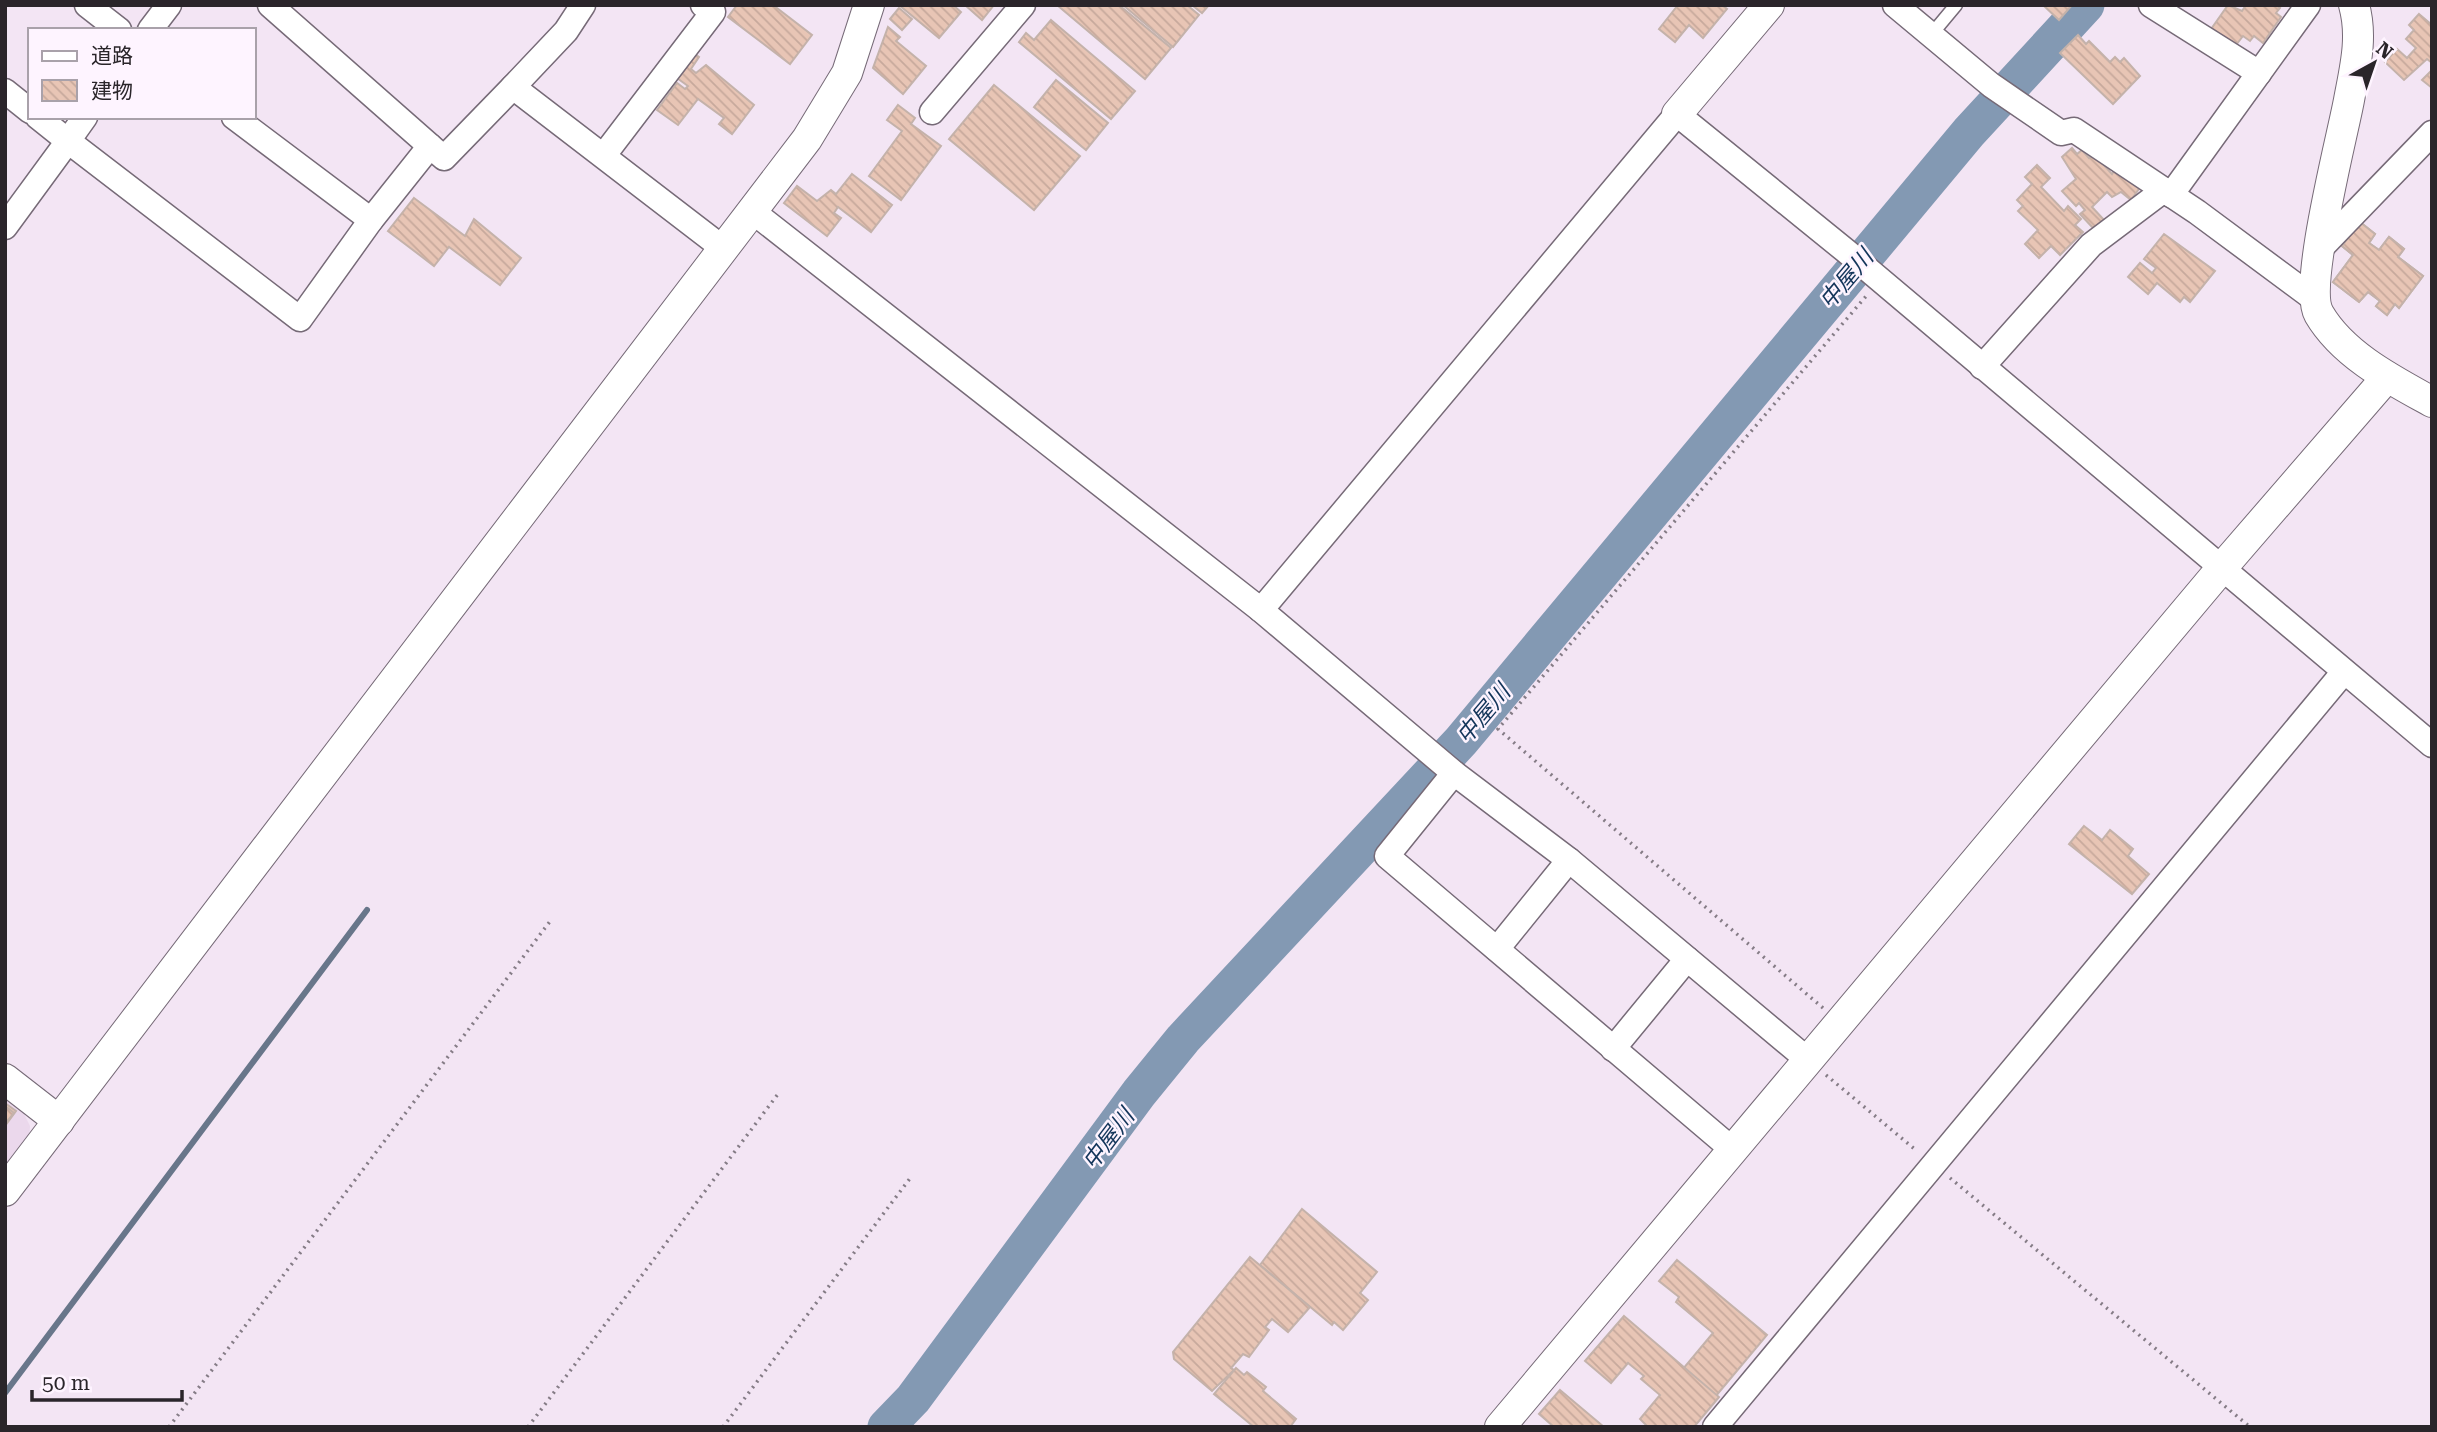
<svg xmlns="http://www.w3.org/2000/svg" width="2437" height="1432" viewBox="0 0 2437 1432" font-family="'Roboto Serif','Noto Sans JP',serif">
<defs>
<pattern id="building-back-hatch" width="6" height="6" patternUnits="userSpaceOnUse" patternTransform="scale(1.75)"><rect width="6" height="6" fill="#e8c5b5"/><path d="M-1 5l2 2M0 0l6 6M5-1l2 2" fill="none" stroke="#c7a99c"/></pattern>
</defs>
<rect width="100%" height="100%" fill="#f3e5f4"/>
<!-- built -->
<path fill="#ebd8ec" d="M5,1097L22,1110L30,1126L29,1140L5,1171Z"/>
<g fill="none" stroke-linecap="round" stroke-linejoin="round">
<!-- stream -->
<path stroke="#68768a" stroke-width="6" d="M5,1393L367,910"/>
<!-- river -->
<path stroke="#8399b3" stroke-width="37" d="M886,1427L913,1399L1139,1093L1183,1039L1461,741L1969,132L2086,5"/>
</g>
<!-- building -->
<g fill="url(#building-back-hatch)" stroke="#c4b2aa" stroke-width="2">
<path d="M737,5H773L812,35L790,64L728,17Z"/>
<path d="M899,5H953L961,12L939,38Z"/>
<path d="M965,5H994L982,20Z"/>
<path d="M1057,5H1119L1171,48L1145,79Z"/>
<path d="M1123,5H1187L1199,15L1173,47Z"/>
<path d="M1192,5H1209L1202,13Z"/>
<path d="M1678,5H1722L1727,9L1703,38L1689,25L1675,42L1659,29Z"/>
<path d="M2043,5H2072L2059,20Z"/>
<path d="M2228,5L2242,11L2246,5H2276L2280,8L2276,13L2281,17L2263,43L2254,36L2250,41L2243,36L2233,49L2209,32Z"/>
<path d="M899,8L912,19L902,30L890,19Z"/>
<path d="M2419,14L2432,25V63L2427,59L2404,80L2385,62L2397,49L2407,58L2416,48L2406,39L2414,30L2409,25Z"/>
<path d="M1051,20L1135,91L1111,119L1019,42L1026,33L1034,40Z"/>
<path d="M888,27L900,37L896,41L926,66L903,94L873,68Z"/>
<path d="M2078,35L2086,44L2089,41L2110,62L2115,57L2120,62L2124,58L2140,76L2113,104L2060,53Z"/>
<path d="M695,54L699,57L691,69L696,73L706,65L754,105L732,134L719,124L724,118L698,99L678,125L657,110L677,83L685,89L688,86L677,78Z"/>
<path d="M2432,70V88L2422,80Z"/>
<path d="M1056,80L1108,123L1086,150L1034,107Z"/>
<path d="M994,85L1080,156L1034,210L949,139Z"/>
<path d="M898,105L915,118L911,124L941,146L901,200L869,176L902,131L887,120Z"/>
<path d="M2072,148L2077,154L2082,150L2089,158L2094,154L2112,174L2116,168L2141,186L2131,200L2121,192L2112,197L2107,192L2092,207L2104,220L2094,229L2080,214L2085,210L2079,203L2076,206L2062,191L2076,179L2062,157Z"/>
<path d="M2037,165L2050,178L2041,187L2064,211L2068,206L2081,219L2075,225L2083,232L2060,255L2051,246L2039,258L2025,244L2038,230L2018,211L2023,206L2017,200L2032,184L2025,177Z"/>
<path d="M852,174L892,205L871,232L838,207L834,213L841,218L827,236L784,203L797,186L817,201L831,190L836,194Z"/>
<path d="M414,198L465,236L474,219L521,258L500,285L449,247L434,266L388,231Z"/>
<path d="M2360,222L2375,234L2369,243L2379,250L2389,237L2404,249L2398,257L2423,276L2399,308L2395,304L2387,315L2376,306L2380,301L2368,292L2359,302L2333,282L2353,255L2342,246Z"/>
<path d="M2360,222L2375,234L2369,243L2379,250L2389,237L2404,249L2398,257L2423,276L2399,308L2395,304L2387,315L2376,306L2380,301L2368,292L2359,302L2333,282L2353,255L2342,246Z"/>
<path d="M2164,234L2215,271L2190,302L2184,297L2180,302L2157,283L2148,294L2128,277L2140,263L2152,273L2156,268L2144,259Z"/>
<path d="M2084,826L2102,840L2110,830L2133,849L2128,856L2149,874L2132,894L2069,844Z"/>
<path d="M5,1103L16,1111L5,1126Z"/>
<path d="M5,1106L14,1113L5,1124Z"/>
<path d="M1302,1209L1377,1272L1360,1293L1368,1300L1343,1330L1334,1322L1332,1325L1260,1265Z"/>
<path d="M1250,1257L1310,1307L1288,1332L1272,1319L1265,1327L1269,1330L1249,1357L1243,1354L1231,1368L1234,1370L1212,1391L1174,1359L1173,1352Z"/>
<path d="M1677,1260L1767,1335L1715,1397L1682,1370L1713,1333L1676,1302L1679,1297L1659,1281Z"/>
<path d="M1624,1316L1719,1397L1694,1427H1648L1640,1419L1660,1395L1641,1379L1644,1376L1628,1363L1611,1383L1585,1361Z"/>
<path d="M1236,1368L1244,1375L1247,1372L1266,1387L1263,1391L1296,1419L1290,1427H1254L1214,1394Z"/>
<path d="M1560,1390L1604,1427H1554L1539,1414Z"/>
</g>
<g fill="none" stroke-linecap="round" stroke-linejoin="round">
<!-- service casing -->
<g stroke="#766a77" stroke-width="15">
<path id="service" d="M1931,35L1956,5"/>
</g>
<!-- minor casing -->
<g stroke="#766a77" stroke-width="27">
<g id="minor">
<path d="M87,5L119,30"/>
<path d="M270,5L430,146"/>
<path d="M1895,5L1991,85L2061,133L2074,130L2197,212L2317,301"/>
<path d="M2151,5L2259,73"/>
<path d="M150,30L169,5"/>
<path d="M513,87L566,31L583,5"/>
<path d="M5,91L30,111"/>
<path d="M932,112L1023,5"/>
<path d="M38,117L68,141L85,117"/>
<path d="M234,117L371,220"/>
<path d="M604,155L713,12L703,5"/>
<path d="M2171,195L2308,5"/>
<path d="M752,211L1261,610L1677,114L1846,251L2432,745"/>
<path d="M5,227L68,141L300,319L371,220L430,146L444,158L513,87L724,249"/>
<path d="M2319,250L2432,133"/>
<path d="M1982,367L2091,245L2164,190"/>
<path d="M1261,610L1454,773L1569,860L1808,1060"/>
<path d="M1454,773L1387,856L1733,1150"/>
<path d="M1497,949L1569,860"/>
<path d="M1613,1049L1687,959"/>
<path d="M1715,1427L2343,673"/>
</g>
</g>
<!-- tertiary casing -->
<g stroke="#766a77" stroke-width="32">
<g id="tertiary">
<path d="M2354,5C2363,37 2355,68 2349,100C2342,138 2303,286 2319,314C2343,355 2392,380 2432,402"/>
<path d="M1677,114L1769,5"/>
<path d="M5,1079L59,1121"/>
<path d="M5,1191L807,139L847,73L869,5"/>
<path d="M1500,1427L2220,570L2387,377"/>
</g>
</g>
<!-- path -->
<g stroke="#857c86" stroke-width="3.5" stroke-dasharray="2 5" stroke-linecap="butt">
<path d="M1823,1008L1498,729L1867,295"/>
<path d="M1826,1075L1917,1151"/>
<path d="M1950,1178L2250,1427"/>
<path d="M169,1427L551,920"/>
<path d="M528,1427L778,1094"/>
<path d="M723,1427L911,1177"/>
</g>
<!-- service -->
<use href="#service" stroke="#fff" stroke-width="12"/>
<!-- minor -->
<use href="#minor" stroke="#fff" stroke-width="24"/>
<!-- tertiary -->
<use href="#tertiary" stroke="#fff" stroke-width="30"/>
</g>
<g text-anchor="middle" stroke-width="5" stroke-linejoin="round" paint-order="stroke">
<!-- water labels -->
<g font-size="23" font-style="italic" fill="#13355a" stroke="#fef4ff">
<text transform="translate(1846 279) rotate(-50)" y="8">中屋川</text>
<text transform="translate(1483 714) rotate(-50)" y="8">中屋川</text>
<text transform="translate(1108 1139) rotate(-53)" y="8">中屋川</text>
</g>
</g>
<!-- border -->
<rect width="2437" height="1432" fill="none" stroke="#2a252a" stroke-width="14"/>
<!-- legend -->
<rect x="28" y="28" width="228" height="91" fill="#fef4ff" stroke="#a9a1aa" stroke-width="2"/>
<rect x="42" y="51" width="35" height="10" fill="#ffffff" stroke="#a9a1aa" stroke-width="2"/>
<text x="91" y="63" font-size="21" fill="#2a252a">道路</text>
<rect x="42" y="80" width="35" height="21" fill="url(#building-back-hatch)" stroke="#a9a1aa" stroke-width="2"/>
<text x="91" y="98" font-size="21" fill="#2a252a">建物</text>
<!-- north arrow -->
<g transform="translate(2374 63) rotate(40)" stroke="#fef4ff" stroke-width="5" paint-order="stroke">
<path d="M0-5L12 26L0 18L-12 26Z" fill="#2a252a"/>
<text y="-10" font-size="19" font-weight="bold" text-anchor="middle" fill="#2a252a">N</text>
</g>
<!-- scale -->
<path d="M32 1390v10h150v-10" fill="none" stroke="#2a252a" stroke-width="3.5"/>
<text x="42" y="1390" font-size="21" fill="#2a252a" stroke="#fef4ff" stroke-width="5" paint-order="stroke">50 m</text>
</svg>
